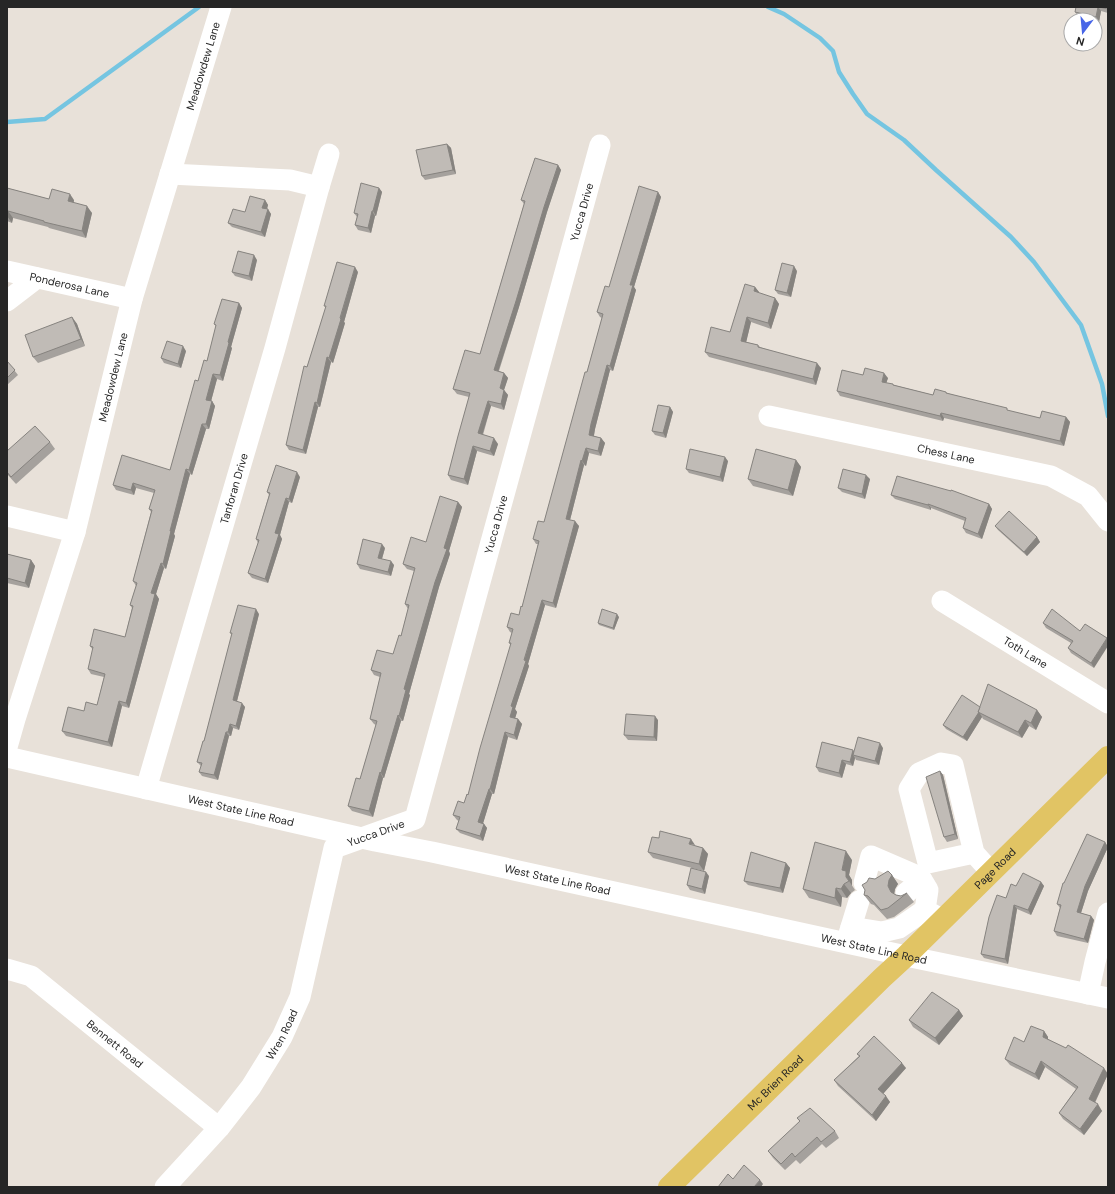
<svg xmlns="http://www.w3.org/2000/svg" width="1115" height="1194" viewBox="0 0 1115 1194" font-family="'DM Sans',sans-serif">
<rect width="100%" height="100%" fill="#e8e1d9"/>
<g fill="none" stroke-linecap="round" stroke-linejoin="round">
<!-- stream -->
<g stroke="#75c5e1" stroke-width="4.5">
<path d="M768,7L784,14L820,38L833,51L839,72L853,94L867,114L904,140L936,170L1011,237L1034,262L1081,325L1102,384L1108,416"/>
<path d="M7,122L45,119L199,7"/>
</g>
<!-- minor -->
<g stroke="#fff" stroke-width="21">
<path d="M319,187L329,154"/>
<path id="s1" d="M7,271L132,299"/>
<path d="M7,301L37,278"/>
<path id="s2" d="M769,416L1051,476L1088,496L1108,521"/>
<path d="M7,516L75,532"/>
<path id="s3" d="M942,601L1108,703"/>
<path id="s4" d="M7,747L15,719L75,532L132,299L221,7"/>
<path id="s5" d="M7,757L375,841L432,852L906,956L1108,998"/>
<path id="s6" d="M146,789L275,348L319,187L290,180L170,174"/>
<path d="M974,853L928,863L909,789L919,773L941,763L953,765L974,853L991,872"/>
<path d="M864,883L871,856L915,875L922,880L928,890L925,910L943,920"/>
<path d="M906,893L922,880"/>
<path d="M851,927L882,932L899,928L925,910"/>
<path d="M847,940L859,901"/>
<path id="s7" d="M7,969L31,976L219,1128"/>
<path d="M1088,994L1095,962L1108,913"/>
<path id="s8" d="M165,1187L219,1128L251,1087L282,1037L300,997L334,848L415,819L600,145"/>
</g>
<!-- major -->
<path stroke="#e1c464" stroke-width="22" id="s9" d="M669,1187L882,978L906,956L1108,757"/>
</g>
<!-- wall -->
<g fill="#a5a19d">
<path d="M1076,7H1108V13L1101,11L1099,22L1095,21V20H1092L1078,16L1075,12Z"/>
<path d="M447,144L451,148L456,174L425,180L422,176Z"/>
<path d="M558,165L561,170L547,212L519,307L499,371L504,373L508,378L504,390L508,395L504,410L491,406L483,435L498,444L494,456L477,451L468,485L451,480L448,475L469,397L457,394L453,389L480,354L524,204L521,200Z"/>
<path d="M7,188L49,199L74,200V203L92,213L86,238L49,228L48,227L13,218L12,223L7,221Z"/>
<path d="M379,188L382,192L376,216H375L371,233L358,230L355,225L357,217L354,213Z"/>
<path d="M658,192L661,197L634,287L636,290L613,371L610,370L595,429L594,436L601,438L605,443L601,456L589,453L586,466L584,465L570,520L579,526L556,608L545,605L528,664L529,666L515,709L517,712L515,718L518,719L522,724L517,740L508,737L494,794H492L483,823L484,824L487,828L483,841L460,833L456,829L459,821L457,820L453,815L464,803L468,795L511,645L509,643L512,633L510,632L507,627L519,615L522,607L538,544H536L533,539L544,522L587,372L602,318L600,317L597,312L609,287Z"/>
<path d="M265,200L268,205L267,209L271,214L265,237L232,227L228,223Z"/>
<path d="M257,260L252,281L235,276L232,272Z"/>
<path d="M797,271L791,297L778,294L775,290Z"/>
<path d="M358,272L344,322L345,323L333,363L331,362L320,407H318L306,454L289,450L286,445L307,367L326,307L324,306Z"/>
<path d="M755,287L759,292L758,293L775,298L779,304L771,329L751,322L746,342L758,345L760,347L821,368L816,385L709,357L705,352L730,332Z"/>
<path d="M239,303L242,308L231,347L232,348L223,381L217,379L211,401H212L215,406L209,429H206L192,475L190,474L174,534L175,536L166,569L164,568L156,594L159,599L129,708L122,706L112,747L66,736L62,731L84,711L97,705L104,677L91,674L88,669L93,650L90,646L125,637L132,608L130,605L136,586L133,581L151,512L149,509L154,493L136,488L134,495L116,490L113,485L170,470L198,381L207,361L216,326L214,324Z"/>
<path d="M72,317L77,324L85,346L38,363L33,357Z"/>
<path d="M186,351L181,368L164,363L161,358Z"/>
<path d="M7,361L18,375L7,385Z"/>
<path d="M863,375L888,378L886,383L894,385L933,395L946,392L947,393L1009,411L1040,418L1066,417L1070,422L1064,446L944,418L943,421L840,396L837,391Z"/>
<path d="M670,407L673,412L666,438L655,435L652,431Z"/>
<path d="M50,442L55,449L16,484L7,474V451Z"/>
<path d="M796,460L801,467L793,496L753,486L748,479Z"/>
<path d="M728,461L723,482L689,473L686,469Z"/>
<path d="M300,477L292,503L289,502L280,535L282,539L268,583L252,578L248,573L258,543L256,539L269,495L267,492Z"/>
<path d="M870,479L865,499L842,492L838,488Z"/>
<path d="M891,495L989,504L992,509L982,539L966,533L963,528L965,521L931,508V510L895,499Z"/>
<path d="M458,502L462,507L449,551L450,554L439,587L409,694L410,695L403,721H401L384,778H383L373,817L352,811L348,806L360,779L376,725L374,724L370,719L380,677L374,675L371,670L393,654L401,636L408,609L405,604L414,571L407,569L403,564L426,542Z"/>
<path d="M995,526L1037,537L1040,542L1027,556L998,530Z"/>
<path d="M385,548L382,559L394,565L391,576L360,569L357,564Z"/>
<path d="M7,554L31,560L35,566L29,588L7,583Z"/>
<path d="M259,614L237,701L245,707L239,730L233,728L231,736H229L218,780L202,776L199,772L201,766L197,762L204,741L232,634L230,633Z"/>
<path d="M619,617L614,630L599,625L598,623Z"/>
<path d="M1043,623L1080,631L1094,668L1071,653L1068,648L1071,643L1046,628Z"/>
<path d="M980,707L1037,710L1042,717L1036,730L1029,726L1022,738L983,719L982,717L967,741L946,729L943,725Z"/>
<path d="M658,720L657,741L628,740L624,735Z"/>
<path d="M883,748L879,765L856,760L855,758L853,766L846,764L842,778L819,772L816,767L854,752Z"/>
<path d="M940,771L943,775L958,839L947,842L944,837Z"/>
<path d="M1105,842L1108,847L1088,891L1081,913L1091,916L1094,920L1088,943L1057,936L1054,931L1060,908L1057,904L1064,883Z"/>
<path d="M695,846L703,848L708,854L704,871L653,858L648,852Z"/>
<path d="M852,860L849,875L852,880V886L855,890L851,893L847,898L842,897L841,907L809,898L803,889Z"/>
<path d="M786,863L790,868L783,893L748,885L744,881Z"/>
<path d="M892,875L898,884L895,889L894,894L896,895L901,896L907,893L914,902L894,917L887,919L874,905L871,904L864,895L865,890L875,879Z"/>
<path d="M709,876L705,894L690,890L687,885Z"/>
<path d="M1041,882L1044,886L1031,915L1017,909L1008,964L984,958L981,954L1016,886Z"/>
<path d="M959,1010L963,1016L939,1045L913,1027L909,1020Z"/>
<path d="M1044,1031L1048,1037V1039L1108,1074L1095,1103L1102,1111L1084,1135L1063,1119L1059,1113L1076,1089L1045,1067L1039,1080L1010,1065L1005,1059L1024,1042Z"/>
<path d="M857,1054L906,1068L883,1094L890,1102L876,1121L838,1086L834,1080L859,1056Z"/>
<path d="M797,1118L835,1131L839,1138L826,1148L822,1144L800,1164L796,1160L785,1170L773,1158L768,1151L800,1122Z"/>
</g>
<!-- shaded-wall -->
<g fill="#86837f">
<path d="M1098,7L1101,11L1099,22L1096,17Z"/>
<path d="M447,144L451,148L456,174L453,170Z"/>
<path d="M558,165L561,170L547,212L519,307L497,375L494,370L544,207Z"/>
<path d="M379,188L382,192L376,216L373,211Z"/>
<path d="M658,192L661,197L634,287L636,290L613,371L610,366L630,285Z"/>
<path d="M70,194L74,200L72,208L68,201Z"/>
<path d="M265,200L268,205L266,212L262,208Z"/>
<path d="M87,206L92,213L86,238L82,231Z"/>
<path d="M268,209L271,214L265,237L261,232Z"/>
<path d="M8,211L13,218L12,223L7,216Z"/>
<path d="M372,211L375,216L371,233L368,228Z"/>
<path d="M254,255L257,260L252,281L249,276Z"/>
<path d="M794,266L797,271L791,297L787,293Z"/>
<path d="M355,267L358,272L344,322L345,323L333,363L329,358Z"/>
<path d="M755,287L759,292L757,297L754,291Z"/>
<path d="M775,298L779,304L771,329L768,323Z"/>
<path d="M239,303L242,308L231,347L232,348L223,381L220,375L228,342Z"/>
<path d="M72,317L77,324L85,346L81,339Z"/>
<path d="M747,317L751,322L745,347L741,341Z"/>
<path d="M183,346L186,351L181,368L178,364Z"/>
<path d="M327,357L331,362L320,407L317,403Z"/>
<path d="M817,363L821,368L816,385L813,379Z"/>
<path d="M607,365L610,370L595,429L593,440L589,435L591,424Z"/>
<path d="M504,373L508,378L504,390L508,395L504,410L501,404L500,388Z"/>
<path d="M884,373L888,378L885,387L882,382Z"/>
<path d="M213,374L217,379L210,405L206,400Z"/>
<path d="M212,401L215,406L209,429L206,424Z"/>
<path d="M488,401L491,406L481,439L478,433Z"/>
<path d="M315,402L318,407L306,454L303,450Z"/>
<path d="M670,407L673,412L666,438L663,433Z"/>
<path d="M941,413L944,418L943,421L940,416Z"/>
<path d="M1066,417L1070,422L1064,446L1060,441Z"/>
<path d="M202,424L206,429L192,475L189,470Z"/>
<path d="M494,438L498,444L494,456L490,451Z"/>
<path d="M601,438L605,443L601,456L598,451Z"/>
<path d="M473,446L477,451L468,485L464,479Z"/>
<path d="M586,448L589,453L586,466L582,461Z"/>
<path d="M725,457L728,461L723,482L720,477Z"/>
<path d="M581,460L584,465L569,524L566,519Z"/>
<path d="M796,460L801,467L793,496L788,490Z"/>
<path d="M186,469L190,474L174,534L175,536L166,569L163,564L170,531Z"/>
<path d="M297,472L300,477L292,503L289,499Z"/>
<path d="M866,475L870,479L865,499L862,494Z"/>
<path d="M133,483L136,488L134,495L131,490Z"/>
<path d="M286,498L289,502L280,535L282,539L268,583L265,579L275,533Z"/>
<path d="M458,502L462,507L449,551L450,554L439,587L409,694L410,695L403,721L399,716L404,689L444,548Z"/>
<path d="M928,504L931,508V510L928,505Z"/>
<path d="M989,504L992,509L982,539L978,534Z"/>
<path d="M575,521L579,526L556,608L553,603Z"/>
<path d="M1037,537L1040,542L1027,556L1024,552Z"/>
<path d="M382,544L385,548L381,562L378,558Z"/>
<path d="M31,560L35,566L29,588L25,583Z"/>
<path d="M391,561L394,565L391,576L388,572Z"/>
<path d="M161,563L164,568L156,594L159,599L129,708L126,703L151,593Z"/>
<path d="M542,600L545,605L528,664L529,666L515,709L517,712L514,722L510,717L511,706Z"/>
<path d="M256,609L259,614L236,705L233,700Z"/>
<path d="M617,614L619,617L614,630L613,628Z"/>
<path d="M1107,638L1108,640V646L1094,668L1091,663Z"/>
<path d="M119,701L122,706L112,747L108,742Z"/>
<path d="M242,703L245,707L239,730L236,726Z"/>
<path d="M1037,710L1042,717L1036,730L1031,723Z"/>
<path d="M979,712L982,717L967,741L963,737Z"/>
<path d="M398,715L401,721L384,778L381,773Z"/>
<path d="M655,716L658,720L657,741L654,737Z"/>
<path d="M518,719L522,724L517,740L514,735Z"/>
<path d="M1025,720L1029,726L1022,738L1018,732Z"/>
<path d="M230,724L233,728L231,736L228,732Z"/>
<path d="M226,732L229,736L218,780L214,775Z"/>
<path d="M505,732L508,737L494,794L490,789Z"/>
<path d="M880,743L883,748L879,765L875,761Z"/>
<path d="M853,750L856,755H853L855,758L853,766L850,762Z"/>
<path d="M842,760L846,764L842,778L839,773Z"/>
<path d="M940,771L943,775L958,839L955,834Z"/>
<path d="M380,772L383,778L373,817L369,811Z"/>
<path d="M489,789L492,794L482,827L478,822Z"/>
<path d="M484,824L487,828L483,841L480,836Z"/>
<path d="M691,839L695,845L689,844Z"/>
<path d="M1105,842L1108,847L1088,891L1080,916L1077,912L1085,886Z"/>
<path d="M703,848L708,854L704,871L699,864Z"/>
<path d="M846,851L852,860L849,875L852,880V886L855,890L849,881L842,870Z"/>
<path d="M786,863L790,868L783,893L780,888Z"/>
<path d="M706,872L709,876L705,894L702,889Z"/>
<path d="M892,875L898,884L895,889L894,895L891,892L888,886L889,880Z"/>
<path d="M1041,882L1044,886L1031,915L1028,910Z"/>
<path d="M844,884L851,893L847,898L841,889Z"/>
<path d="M836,888L842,897L841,907L835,898Z"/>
<path d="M1014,905L1017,909L1008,964L1005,959Z"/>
<path d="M1091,916L1094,920L1088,943L1084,939Z"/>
<path d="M959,1010L963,1016L939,1045L935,1038Z"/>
<path d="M1044,1031L1048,1037V1043L1043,1037Z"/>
<path d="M1041,1061L1045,1067L1039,1080L1035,1074Z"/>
<path d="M902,1063L906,1068L882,1095L878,1089Z"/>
<path d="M1104,1068L1108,1074L1093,1106L1089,1099Z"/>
<path d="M886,1096L890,1102L876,1121L872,1115Z"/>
<path d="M1098,1104L1102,1111L1084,1135L1080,1129Z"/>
<path d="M760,1180L763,1184L761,1187H754Z"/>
</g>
<!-- building -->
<g fill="#c0bbb6" stroke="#86837f">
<path d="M1076,7H1098L1096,17L1075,12Z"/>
<path d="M1099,7H1108V9Z"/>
<path d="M447,144L453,170L422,176L416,150Z"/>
<path d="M535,158L558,165L544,207L516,301L494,370L504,373L500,388L504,390L501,404L488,401L478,433L494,438L490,451L473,446L464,479L448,475L458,436L470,393L453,389L465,350L480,354L525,201L521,200Z"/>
<path d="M361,183L379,188L373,211H372L368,228L355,225L358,214L354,213Z"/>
<path d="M639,186L658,192L630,285H633L610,366L607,365L591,424L589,435L601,438L598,451L586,448L582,461L581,460L566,519L575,521L553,603L542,600L524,660L526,661L511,706L513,707L510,717L518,719L514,735L505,732L490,789H489L478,822L484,824L480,836L456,829L460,817L453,815L458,801L464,803L467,794L468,795L480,748L511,643H509L513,629L507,627L511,613L519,615L521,606L522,607L539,541L533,539L538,521L544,522L585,372H587L603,314L597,312L605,286L609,287Z"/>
<path d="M7,188L49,199L52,189L70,194L68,201L87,206L82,231L44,222V221L8,211L7,216Z"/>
<path d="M250,196L265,200L262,208L268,209L261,232L228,223L233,209L245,212Z"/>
<path d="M238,251L254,255L249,276L232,272Z"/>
<path d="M337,262L355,267L340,318L341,319L329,358L327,357L317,403L315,402L303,450L286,445L304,366L307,367L326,306H324Z"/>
<path d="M782,263L794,266L787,293L775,290Z"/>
<path d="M745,284L755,287L754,291L775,298L768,323L747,317L741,341L758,345V347L817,363L813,379L705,352L711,327L730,332Z"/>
<path d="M222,299L239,303L228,342L229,343L220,375L213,374L206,400L212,401L206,424H202L189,470L186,469L170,531H171L163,564L161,563L151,593L155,594L126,703L119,701L108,742L62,731L68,707L84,711L86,702L97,705L105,674L88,669L93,647L90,646L94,629L125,637L133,606L130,605L137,583L133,581L152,510L149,509L155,490L133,483L131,490L113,485L122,455L170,470L195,380L198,381L204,360L207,361L216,325L214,324Z"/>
<path d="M72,317L81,339L33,357L25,335Z"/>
<path d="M167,341L183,346L178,364L161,358Z"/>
<path d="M7,361L15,370L7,378Z"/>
<path d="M865,368L884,373L882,382L893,384V385L933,395L935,389L946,392V393L1007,408V410L1040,418L1042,411L1066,417L1060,441L941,413L940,416L837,391L842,370L863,375Z"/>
<path d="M658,405L670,407L663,433L652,431Z"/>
<path d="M35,426L50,442L11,477L7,472V451Z"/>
<path d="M690,449L725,457L720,477L686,469Z"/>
<path d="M756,449L796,460L788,490L748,479Z"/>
<path d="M276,465L297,472L289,499L286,498L275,533L279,534L265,579L248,573L259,540L256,539L270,493L267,492Z"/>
<path d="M843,469L866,475L862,494L838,488Z"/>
<path d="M897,476L951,491V490L989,504L978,534L963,528L966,518L928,504V505L891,495Z"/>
<path d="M440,496L458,502L444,548L447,549L435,582L404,689L406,690L399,716L398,715L381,773L380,772L369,811L348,806L356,778L360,779L377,721L370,719L381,673L371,670L377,650L393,654L399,635L401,636L409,605L405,604L415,568L403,564L411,537L426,542Z"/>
<path d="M1009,511L1037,537L1024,552L995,526Z"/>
<path d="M363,539L382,544L378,558L391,561L388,572L357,564Z"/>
<path d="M7,554L31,560L25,583L7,578Z"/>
<path d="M238,605L256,609L233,700L242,703L236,726L230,724L228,732H226L214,775L199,772L202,763L197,762L203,741H204L232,633H230Z"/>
<path d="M602,609L617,614L613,628L598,623Z"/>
<path d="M1052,609L1080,631L1085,624L1107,638L1091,663L1068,648L1073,641L1043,623Z"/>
<path d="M988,684L1037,710L1031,723L1025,720L1018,732L978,712Z"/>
<path d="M962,695L980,707L978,712H979L963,737L943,725Z"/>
<path d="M626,714L655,716L654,737L624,735Z"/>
<path d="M858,737L880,743L875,761L853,755Z"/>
<path d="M822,742L853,750L850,762L842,760L839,773L816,767Z"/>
<path d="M940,771L955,834L944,837L926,777Z"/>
<path d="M660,831L691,839L689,844L703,848L699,864L648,852L652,837L659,838Z"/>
<path d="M1087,834L1105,842L1085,886L1077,912L1091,916L1084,939L1054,931L1061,905L1057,904L1063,883H1064Z"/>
<path d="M815,842L846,851L842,870L846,871V877L849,881L844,884L841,889L836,888L835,898L803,889Z"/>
<path d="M751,852L786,863L780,888L744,881Z"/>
<path d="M691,868L706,872L702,889L687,885Z"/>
<path d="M888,871L892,875L889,880L888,886L891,892L896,895L901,896L907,893L888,908L881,910L868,896L864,895L865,890L862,885L867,882L869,878L875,879Z"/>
<path d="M1023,873L1041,882L1028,910L1014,905L1005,959L981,954L989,917L997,895L1006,898L1011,884L1016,886Z"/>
<path d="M932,992L959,1010L935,1038L909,1020Z"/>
<path d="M1031,1026L1044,1031L1043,1037L1066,1048L1068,1045L1104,1068L1089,1099L1098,1104L1080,1129L1059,1113L1078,1087L1041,1061L1035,1074L1005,1059L1014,1037L1024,1042Z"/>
<path d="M874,1036L902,1063L878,1089L886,1096L872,1115L834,1080L860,1056L857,1054Z"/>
<path d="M810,1108L835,1131L821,1142L817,1137L795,1157L792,1153L781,1164L768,1151L800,1121L797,1118Z"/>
<path d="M744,1165L760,1180L754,1187H718L728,1174L733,1179Z"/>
</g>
<g text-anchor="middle" stroke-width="3.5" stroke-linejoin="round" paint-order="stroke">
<!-- street labels -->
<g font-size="11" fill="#262626" stroke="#fff">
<text dy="4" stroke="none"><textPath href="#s4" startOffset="709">Meadowdew Lane</textPath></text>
<text dy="4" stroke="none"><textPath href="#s8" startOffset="1103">Yucca Drive</textPath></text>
<text dy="4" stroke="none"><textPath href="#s1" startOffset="64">Ponderosa Lane</textPath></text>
<text dy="4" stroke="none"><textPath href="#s4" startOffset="385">Meadowdew Lane</textPath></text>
<text dy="4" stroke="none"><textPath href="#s2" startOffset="181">Chess Lane</textPath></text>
<text dy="4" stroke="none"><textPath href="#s6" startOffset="313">Tanforan Drive</textPath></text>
<text dy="4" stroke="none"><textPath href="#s8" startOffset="779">Yucca Drive</textPath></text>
<text dy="4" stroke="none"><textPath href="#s3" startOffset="98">Toth Lane</textPath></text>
<text dy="4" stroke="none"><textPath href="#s5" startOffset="240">West State Line Road</textPath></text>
<text dy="4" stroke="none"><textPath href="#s8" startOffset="432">Yucca Drive</textPath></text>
<text dy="4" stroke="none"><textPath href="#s9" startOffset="456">Page Road</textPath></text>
<text dy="4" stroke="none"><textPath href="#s5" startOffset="564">West State Line Road</textPath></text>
<text dy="4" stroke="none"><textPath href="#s5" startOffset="888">West State Line Road</textPath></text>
<text dy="4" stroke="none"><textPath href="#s8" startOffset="193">Wren Road</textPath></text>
<text dy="4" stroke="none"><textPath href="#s7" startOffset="133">Bennett Road</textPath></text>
<text dy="4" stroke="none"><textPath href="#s9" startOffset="149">Mc Brien Road</textPath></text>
</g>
</g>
<!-- border -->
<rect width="1115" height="1194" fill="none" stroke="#262626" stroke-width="16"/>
<!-- north arrow -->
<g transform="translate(1083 32) rotate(196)"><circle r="19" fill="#ffffff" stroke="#a8a8a8"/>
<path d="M0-3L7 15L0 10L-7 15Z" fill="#4765e7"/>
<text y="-6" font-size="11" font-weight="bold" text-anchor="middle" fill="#262626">N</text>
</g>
</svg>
